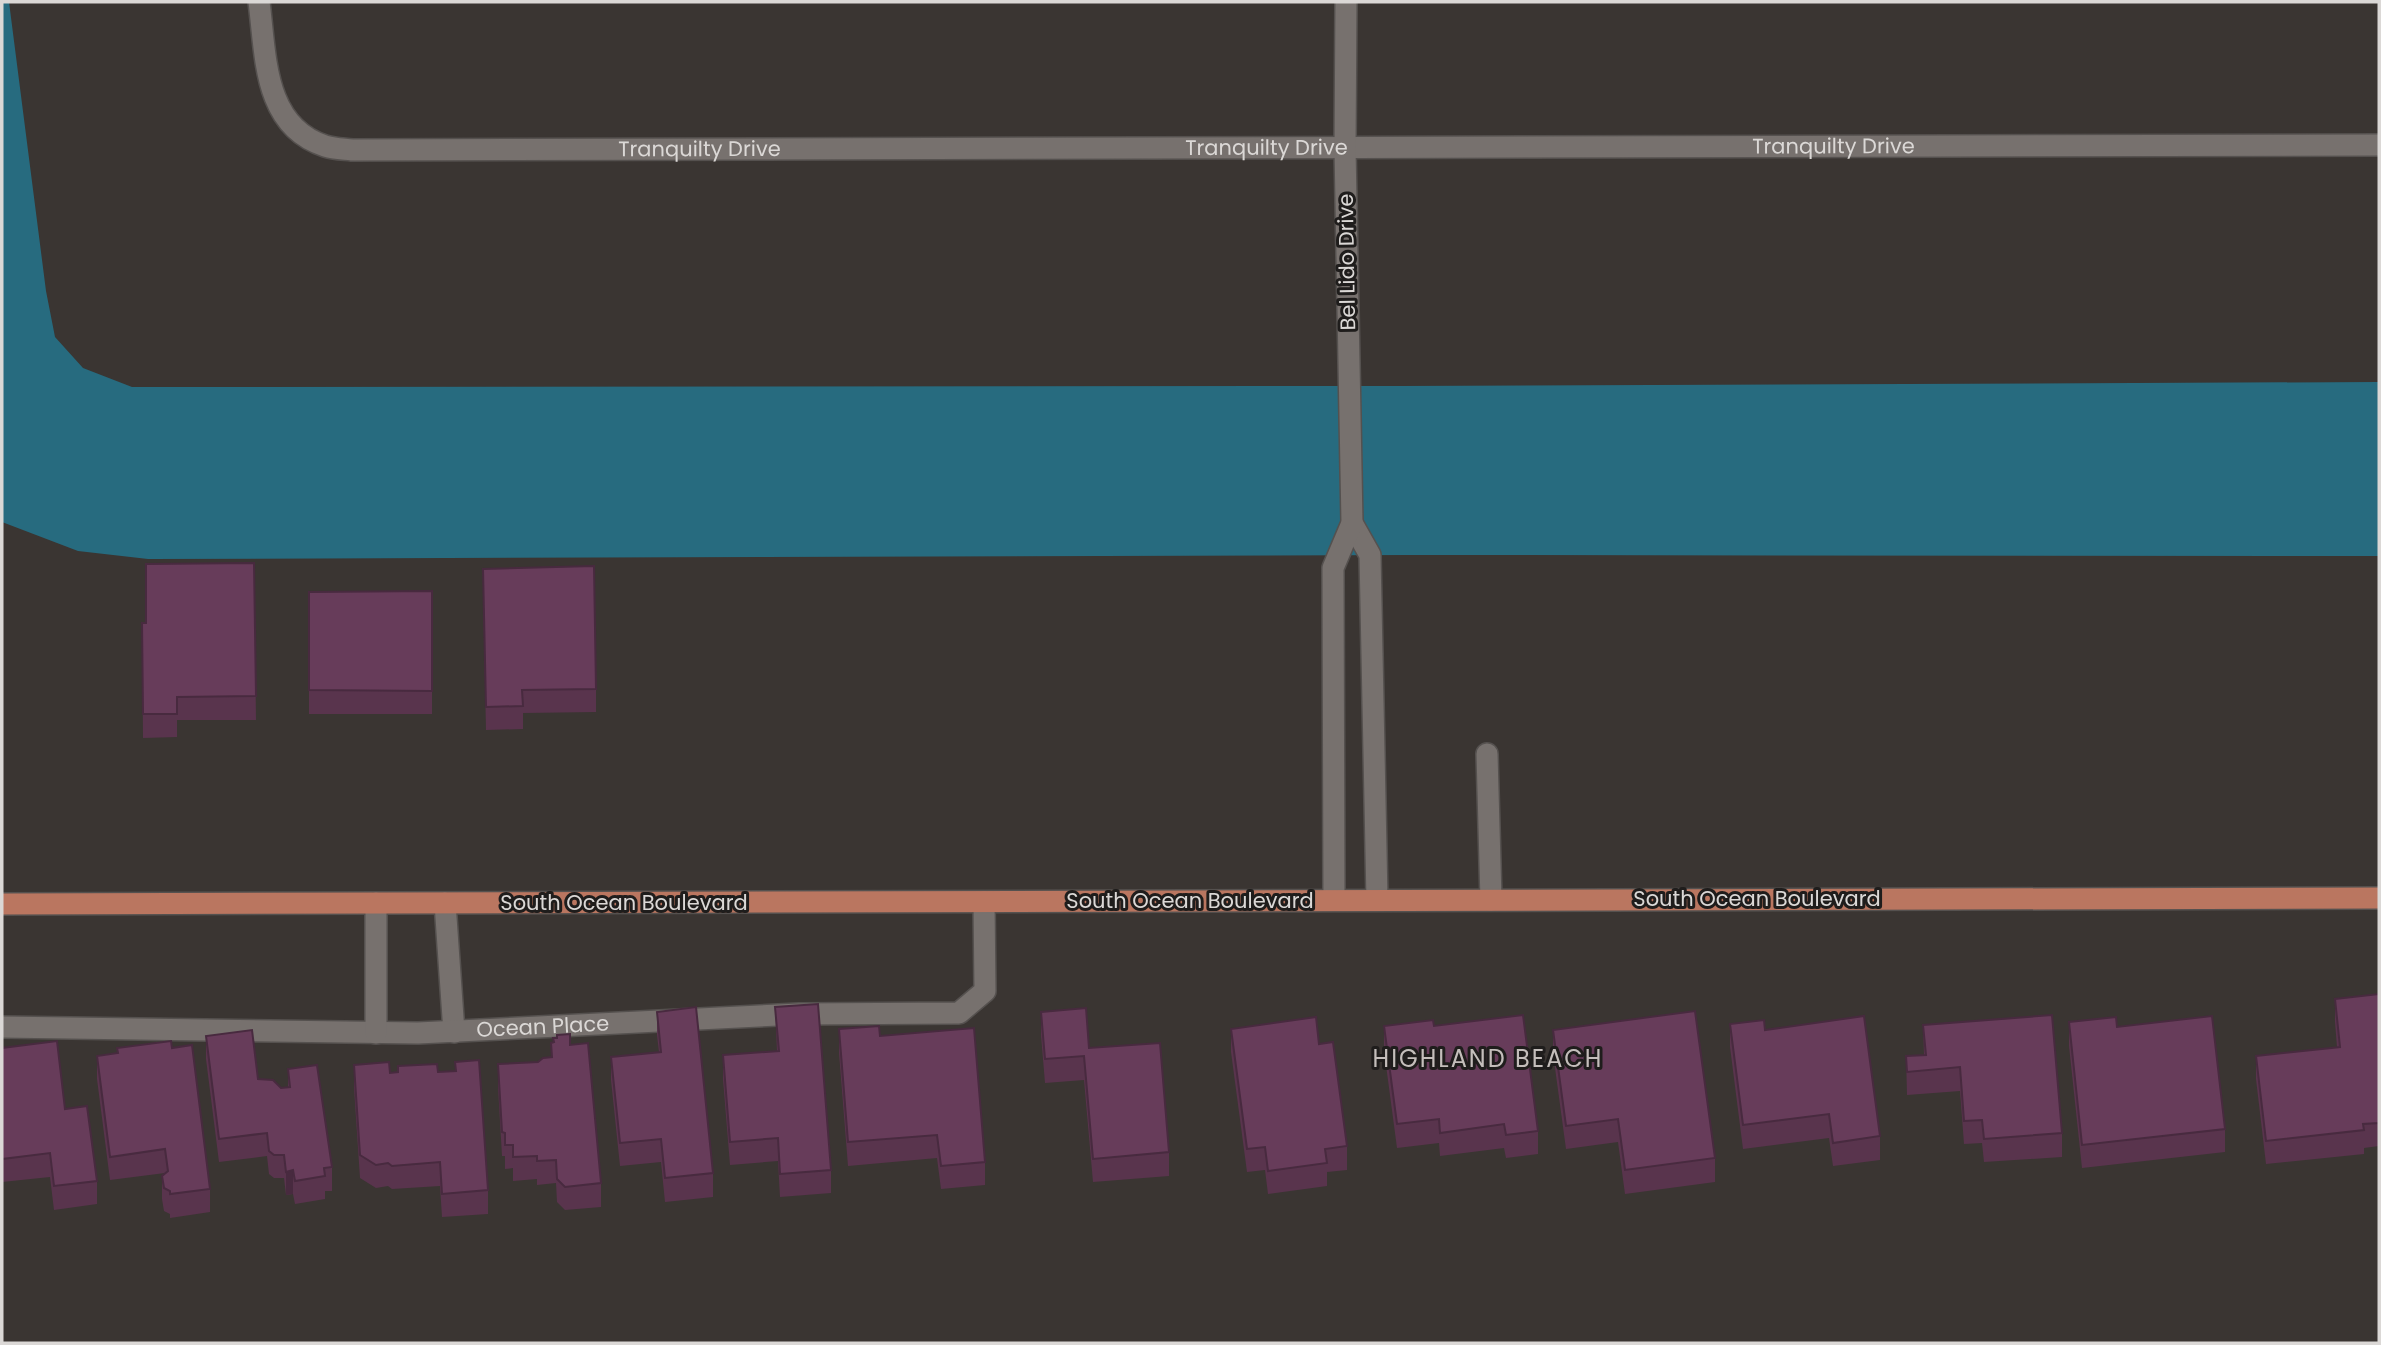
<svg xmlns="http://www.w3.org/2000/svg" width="2381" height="1345" viewBox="0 0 2381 1345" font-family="Poppins,sans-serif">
<rect width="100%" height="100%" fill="#3a3532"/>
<!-- water -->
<path fill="#276b7f" d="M2,2H9L46,291L55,337L83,368L132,387L1400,386L2379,382V556L1408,555L148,559L78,551L2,522Z"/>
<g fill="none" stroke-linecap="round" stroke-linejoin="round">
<!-- minor casing -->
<g stroke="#55514f" stroke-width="24">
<g id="minor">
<path id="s1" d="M259,2C266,55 263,126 325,146C334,149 344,149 352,150L2379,145"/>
<path d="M1352,523L1370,555L1377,900"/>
<path d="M1487,754L1491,900"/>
<path d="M1334,900L1333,568L1352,523L1345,148L1346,2"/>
<path d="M445,903L454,1032"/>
<path id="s2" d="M2,1027L418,1033L799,1014L959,1013L985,991L984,902"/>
<path d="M376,1033V903"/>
</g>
</g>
<!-- major casing -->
<g stroke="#55514f" stroke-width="24">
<path id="major" d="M2,904L2379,898"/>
</g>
<!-- minor -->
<use href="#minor" stroke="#77716e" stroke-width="21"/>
<!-- major -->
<use href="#major" stroke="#ba7660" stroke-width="21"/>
</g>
<!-- wall -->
<g fill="#59344d">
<path d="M254,563L256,720H177V737L143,738L142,623H146Z"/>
<path d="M432,591V714H309V592Z"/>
<path d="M483,592L596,689V712L523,713V729L486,730Z"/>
<path d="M2379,994V1146L2364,1148V1154L2266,1164L2256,1079V1056L2337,1047L2335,1022V999Z"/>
<path d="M775,1007L831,1170V1193L780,1197L778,1161L730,1165L723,1079V1055L777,1051Z"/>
<path d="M657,1012L713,1173V1197L665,1202L661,1162L620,1166L611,1080V1057L659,1052L657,1035Z"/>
<path d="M1041,1012L1089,1048L1169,1152V1176L1093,1182L1084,1080L1045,1083L1041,1035Z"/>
<path d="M2069,1022L2117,1027L2225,1129V1152L2082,1168L2069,1046Z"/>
<path d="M1730,1024L1765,1030L1880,1136V1160L1833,1166L1829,1138L1743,1149L1730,1047Z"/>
<path d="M1923,1025L2062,1133V1157L1984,1162L1982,1143L1964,1144L1960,1091L1907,1095L1906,1056L1924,1055Z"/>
<path d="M1384,1026H1434L1538,1131V1154L1506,1158L1504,1148L1440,1156L1439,1143L1397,1148L1384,1050Z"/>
<path d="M839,1029L880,1036L985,1162V1185L941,1189L937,1158L848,1166L839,1053Z"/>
<path d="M1231,1029L1319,1044L1347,1146V1170L1327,1172V1186L1268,1194L1265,1170L1247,1172L1231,1052Z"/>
<path d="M1553,1030L1715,1158V1182L1625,1194L1618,1142L1566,1149L1553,1053Z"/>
<path d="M206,1036L258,1079L281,1088L288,1087V1069L332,1167V1191H325V1199L295,1204L293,1194L286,1195L284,1178H274L269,1174L267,1156L219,1162L206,1059Z"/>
<path d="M551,1043L570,1045L601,1183V1207L565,1210L557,1202L556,1183L537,1185V1179L513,1181V1168L505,1169V1156H502L498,1087V1064L538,1062L551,1057Z"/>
<path d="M2,1048L65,1109L97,1181V1204L54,1210L50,1177L2,1182Z"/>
<path d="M117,1048H172L210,1189V1212L170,1218V1214L164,1211L162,1199V1176L165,1173L110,1180L97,1079V1056L117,1053Z"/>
<path d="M354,1065L390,1073L438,1072L488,1190V1214L442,1217L440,1186L392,1189L388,1186L376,1188L360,1178L354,1088Z"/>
</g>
<!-- shaded-wall -->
<path fill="#482a3f" d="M293,1170V1194L286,1195V1172Z"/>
<!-- building -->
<g fill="#673c5a" stroke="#482a3f" stroke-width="2">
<path d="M254,563L256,696L177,697V714H143L142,623H146V564Z"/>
<path d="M594,566L596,689L522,690L523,706L486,707L483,569Z"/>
<path d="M432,591V691L309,690V592Z"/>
<path d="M2379,994V1123L2363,1124L2364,1130L2266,1141L2256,1056L2340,1047L2335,999Z"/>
<path d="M818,1004L831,1170L780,1174L778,1138L730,1142L723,1055L779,1051L775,1007Z"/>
<path d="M696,1007L713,1173L665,1178L661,1139L620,1143L611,1057L661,1052L657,1012Z"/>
<path d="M1086,1008L1089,1048L1160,1043L1169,1152L1093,1159L1084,1056L1045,1059L1041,1012Z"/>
<path d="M1695,1011L1715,1158L1625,1170L1618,1119L1566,1126L1553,1030Z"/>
<path d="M1523,1015L1538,1131L1506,1135L1504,1124L1440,1133L1439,1119L1397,1124L1384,1026L1433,1020L1434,1026Z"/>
<path d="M2052,1015L2062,1133L1984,1139L1982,1120L1964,1121L1960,1067L1907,1072L1906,1056L1926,1055L1923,1025Z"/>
<path d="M1864,1016L1880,1136L1833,1143L1829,1114L1743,1125L1730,1024L1764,1020L1765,1030Z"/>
<path d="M2212,1016L2225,1129L2082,1145L2069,1022L2116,1017L2117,1027Z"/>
<path d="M1316,1017L1319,1044L1333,1042L1347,1146L1325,1149L1327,1163L1268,1171L1265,1147L1247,1149L1231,1029Z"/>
<path d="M879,1026L880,1036L974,1028L985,1162L941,1166L937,1135L848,1142L839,1029Z"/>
<path d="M252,1030L258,1079L273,1080L281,1088L290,1087L288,1069L317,1065L332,1167L324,1168L325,1176L295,1181L293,1170L286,1172L284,1155H274L269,1151L267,1133L219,1139L206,1036Z"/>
<path d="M570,1034V1045L588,1043L601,1183L565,1187L557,1179L556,1160L537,1161V1156L513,1157V1145H505V1133L502,1132L498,1064L538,1062L543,1058L552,1057L551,1043L554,1042L553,1038H557V1035Z"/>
<path d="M57,1041L65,1109L87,1106L97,1181L54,1186L50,1153L2,1159V1048Z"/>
<path d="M171,1041L172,1048L192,1045L210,1189L170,1194V1191L164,1188L162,1176L168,1171L165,1149L110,1157L97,1056L118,1053L117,1048Z"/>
<path d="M479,1060L488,1190L442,1194L440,1162L392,1166L388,1163L376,1165L360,1155L354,1065L389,1062L390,1073L398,1072V1066L437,1064L438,1072L456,1071L455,1062Z"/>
</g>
<g text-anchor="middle" stroke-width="6" stroke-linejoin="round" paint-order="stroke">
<!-- street labels -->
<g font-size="21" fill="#dbd8d6" stroke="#1f1d1c">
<text dy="7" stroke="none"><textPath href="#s1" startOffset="1678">Tranquilty Drive</textPath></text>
<text dy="7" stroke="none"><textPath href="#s1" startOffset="1111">Tranquilty Drive</textPath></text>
<text dy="7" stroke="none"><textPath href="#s1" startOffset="544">Tranquilty Drive</textPath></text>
<text transform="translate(1347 262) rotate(-91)" y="7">Bel Lido Drive</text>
<text x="1757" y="906">South Ocean Boulevard</text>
<text x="1190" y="908">South Ocean Boulevard</text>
<text x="624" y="910">South Ocean Boulevard</text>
<text dy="7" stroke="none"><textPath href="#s2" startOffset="541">Ocean Place</textPath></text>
</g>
<!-- quarter labels -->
<g font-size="24" letter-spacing="2" fill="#c4bebb" stroke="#1f1d1c">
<text x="1488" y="1067">HIGHLAND BEACH</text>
</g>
</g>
<!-- border -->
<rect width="2381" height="1345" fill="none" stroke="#dbd8d6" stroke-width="7"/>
</svg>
